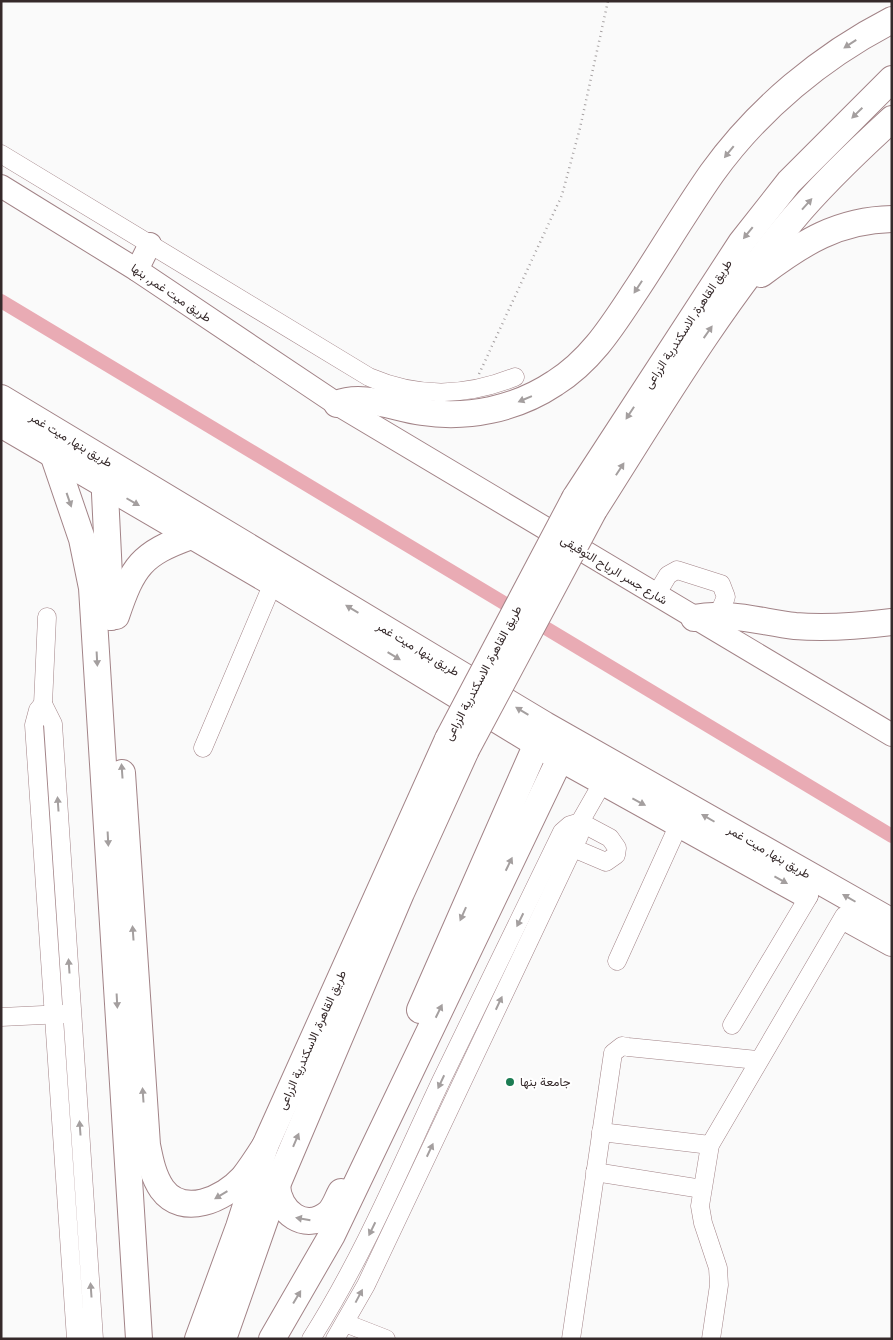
<svg xmlns="http://www.w3.org/2000/svg" width="893" height="1340" viewBox="0 0 893 1340" font-family="Poppins,Vazirmatn,sans-serif">
<rect width="100%" height="100%" fill="#fafafa"/>
<g fill="none" stroke-linecap="round" stroke-linejoin="round">
<!-- canal -->
<path stroke="#e9abb4" stroke-width="14" d="M1,301L892,836"/>
<!-- minor casing -->
<g stroke="#a28387" stroke-width="19">
<g id="minor">
<path d="M1,154L369,377C418,398 465,397 515,377"/>
<path d="M656,595L668,575L677,570L721,584L726,597L714,624"/>
<path d="M43,704L47,617"/>
<path d="M203,748L273,583"/>
<path d="M617,961L679,824"/>
<path d="M1,1017L64,1014"/>
<path d="M732,1025L809,896"/>
<path d="M601,1132L710,1145"/>
<path d="M595,1172L702,1189"/>
<path d="M345,1323L386,1339"/>
<path d="M76,1339L34,725L38,710L43,704L53,724L94,1339"/>
<path d="M311,1339C363,1257 400,1168 441,1081C481,998 522,915 562,832L570,825L580,822L610,838L617,848L616,855L606,862L573,848"/>
<path d="M335,1339L366,1285L573,848L579,836L580,822L608,773"/>
<path d="M571,1339L613,1053L622,1046L628,1047L757,1060"/>
<path d="M711,1339L719,1285L718,1268L703,1223L700,1206L710,1145L844,916"/>
</g>
</g>
<!-- major casing -->
<g stroke="#a28387" stroke-width="24">
<g id="major">
<path d="M1,186L137,270L337,404L892,735"/>
<path d="M137,270L150,244"/>
</g>
</g>
<!-- highway casing -->
<g stroke="#a28387" stroke-width="28">
<g id="highway">
<path d="M761,274C802,243 838,220 892,219"/>
<path d="M1,398L545,725L892,922"/>
<path d="M337,404C363,393 394,408 422,412C468,419 516,409 555,383C593,359 614,323 638,287C663,249 686,210 712,173C758,109 822,56 892,20"/>
<path d="M1,424L273,583L560,758L805,894"/>
<path d="M56,447L53,454L82,539L92,588L139,1339"/>
<path d="M104,473L111,617"/>
<path d="M575,498L741,243L789,182L892,79"/>
<path d="M594,510C657,411 717,309 793,219C823,183 857,151 892,119"/>
<path d="M116,616C133,566 141,554 191,536"/>
<path d="M694,618C728,611 761,622 795,626C827,629 860,626 892,622"/>
<path d="M122,773L147,1145C150,1160 153,1176 162,1189C183,1218 224,1199 243,1178C251,1168 258,1157 265,1146"/>
<path d="M852,921L892,943"/>
<path d="M420,1010L543,730"/>
<path d="M277,1185C278,1212 305,1233 329,1213C335,1207 337,1199 341,1192"/>
<path d="M198,1339L239,1227L265,1146L448,739"/>
<path d="M223,1339L277,1185L401,893L466,750"/>
<path d="M272,1339L332,1235L568,742"/>
</g>
</g>
<!-- path -->
<path stroke="#a7a2a3" stroke-width="2.5" stroke-dasharray="1 4" stroke-linecap="butt" d="M479,374L562,195L580,128L608,1"/>
<!-- minor -->
<use href="#minor" stroke="#fff" stroke-width="18"/>
<!-- major -->
<use href="#major" stroke="#fff" stroke-width="22"/>
<!-- highway -->
<use href="#highway" stroke="#fff" stroke-width="26"/>
<!-- highway-bridge casing -->
<g stroke="#a28387" stroke-width="28" stroke-linecap="butt">
<g id="highway-bridge">
<path d="M448,739L575,498"/>
<path d="M466,750L594,510"/>
</g>
</g>
<!-- highway-bridge -->
<use href="#highway-bridge" stroke="#fff" stroke-width="26"/>
</g>
<!-- one-way arrows -->
<defs><path id="oneway-solid" d="M-6-.8H1V-3.2L6.5 0L1 3.2V.8H-6Z" transform="scale(1.25)"/></defs>
<g fill="#a49f9f">
<use href="#oneway-solid" transform="translate(850 44) rotate(147)"/>
<use href="#oneway-solid" transform="translate(857 113) rotate(136)"/>
<use href="#oneway-solid" transform="translate(729 152) rotate(129)"/>
<use href="#oneway-solid" transform="translate(807 204) rotate(-48)"/>
<use href="#oneway-solid" transform="translate(748 233) rotate(129)"/>
<use href="#oneway-solid" transform="translate(638 287) rotate(123)"/>
<use href="#oneway-solid" transform="translate(708 332) rotate(-55)"/>
<use href="#oneway-solid" transform="translate(525 399) rotate(157)"/>
<use href="#oneway-solid" transform="translate(630 413) rotate(123)"/>
<use href="#oneway-solid" transform="translate(620 469) rotate(-57)"/>
<use href="#oneway-solid" transform="translate(69 500) rotate(71)"/>
<use href="#oneway-solid" transform="translate(133 502) rotate(30)"/>
<use href="#oneway-solid" transform="translate(352 609) rotate(-149)"/>
<use href="#oneway-solid" transform="translate(394 656) rotate(31)"/>
<use href="#oneway-solid" transform="translate(97 659) rotate(87)"/>
<use href="#oneway-solid" transform="translate(522 711) rotate(-149)"/>
<use href="#oneway-solid" transform="translate(122 771) rotate(-94)"/>
<use href="#oneway-solid" transform="translate(639 802) rotate(28)"/>
<use href="#oneway-solid" transform="translate(58 804) rotate(-94)"/>
<use href="#oneway-solid" transform="translate(708 818) rotate(-150)"/>
<use href="#oneway-solid" transform="translate(108 839) rotate(87)"/>
<use href="#oneway-solid" transform="translate(509 864) rotate(-64)"/>
<use href="#oneway-solid" transform="translate(781 880) rotate(29)"/>
<use href="#oneway-solid" transform="translate(849 898) rotate(-150)"/>
<use href="#oneway-solid" transform="translate(463 914) rotate(114)"/>
<use href="#oneway-solid" transform="translate(520 920) rotate(116)"/>
<use href="#oneway-solid" transform="translate(133 933) rotate(-94)"/>
<use href="#oneway-solid" transform="translate(69 966) rotate(-94)"/>
<use href="#oneway-solid" transform="translate(117 1001) rotate(87)"/>
<use href="#oneway-solid" transform="translate(499 1003) rotate(-65)"/>
<use href="#oneway-solid" transform="translate(439 1011) rotate(-64)"/>
<use href="#oneway-solid" transform="translate(441 1082) rotate(115)"/>
<use href="#oneway-solid" transform="translate(143 1095) rotate(-94)"/>
<use href="#oneway-solid" transform="translate(80 1128) rotate(-94)"/>
<use href="#oneway-solid" transform="translate(296 1140) rotate(-67)"/>
<use href="#oneway-solid" transform="translate(430 1150) rotate(-65)"/>
<use href="#oneway-solid" transform="translate(221 1195) rotate(149)"/>
<use href="#oneway-solid" transform="translate(303 1219) rotate(-170)"/>
<use href="#oneway-solid" transform="translate(372 1229) rotate(116)"/>
<use href="#oneway-solid" transform="translate(91 1290) rotate(-94)"/>
<use href="#oneway-solid" transform="translate(359 1296) rotate(-62)"/>
<use href="#oneway-solid" transform="translate(297 1297) rotate(-59)"/>
</g>
<!-- markers -->
<circle fill="#1c7c53" stroke="#fff" stroke-width="2" cx="510" cy="1082" r="5"/>
<g text-anchor="middle" stroke-width="4" stroke-linejoin="round" paint-order="stroke">
<!-- street labels -->
<g font-size="12" fill="#35292a" stroke="#fff">
<text transform="translate(171 293) rotate(34)" y="4">طريق ميت غمر, بنها</text>
<text transform="translate(688 324) rotate(-57)" y="4">طريق القاهرة, الاسكندرية الزراعى</text>
<text transform="translate(71 440) rotate(31)" y="4">طريق بنها, ميت غمر</text>
<text transform="translate(614 570) rotate(31)" y="4">شارع جسر الرياح التوفيقى</text>
<text transform="translate(418 649) rotate(31)" y="4">طريق بنها, ميت غمر</text>
<text transform="translate(483 673) rotate(-62)" y="4">طريق القاهرة, الاسكندرية الزراعى</text>
<text transform="translate(769 852) rotate(30)" y="4">طريق بنها, ميت غمر</text>
<text transform="translate(312 1040) rotate(-66)" y="4">طريق القاهرة, الاسكندرية الزراعى</text>
</g>
<!-- poi labels -->
<g font-size="12" fill="#35292a" stroke="#fff" text-anchor="start">
<text x="520" y="1086">جامعة بنها</text>
</g>
</g>
<!-- border -->
<rect width="893" height="1340" fill="none" stroke="#35292a" stroke-width="5"/>
</svg>
